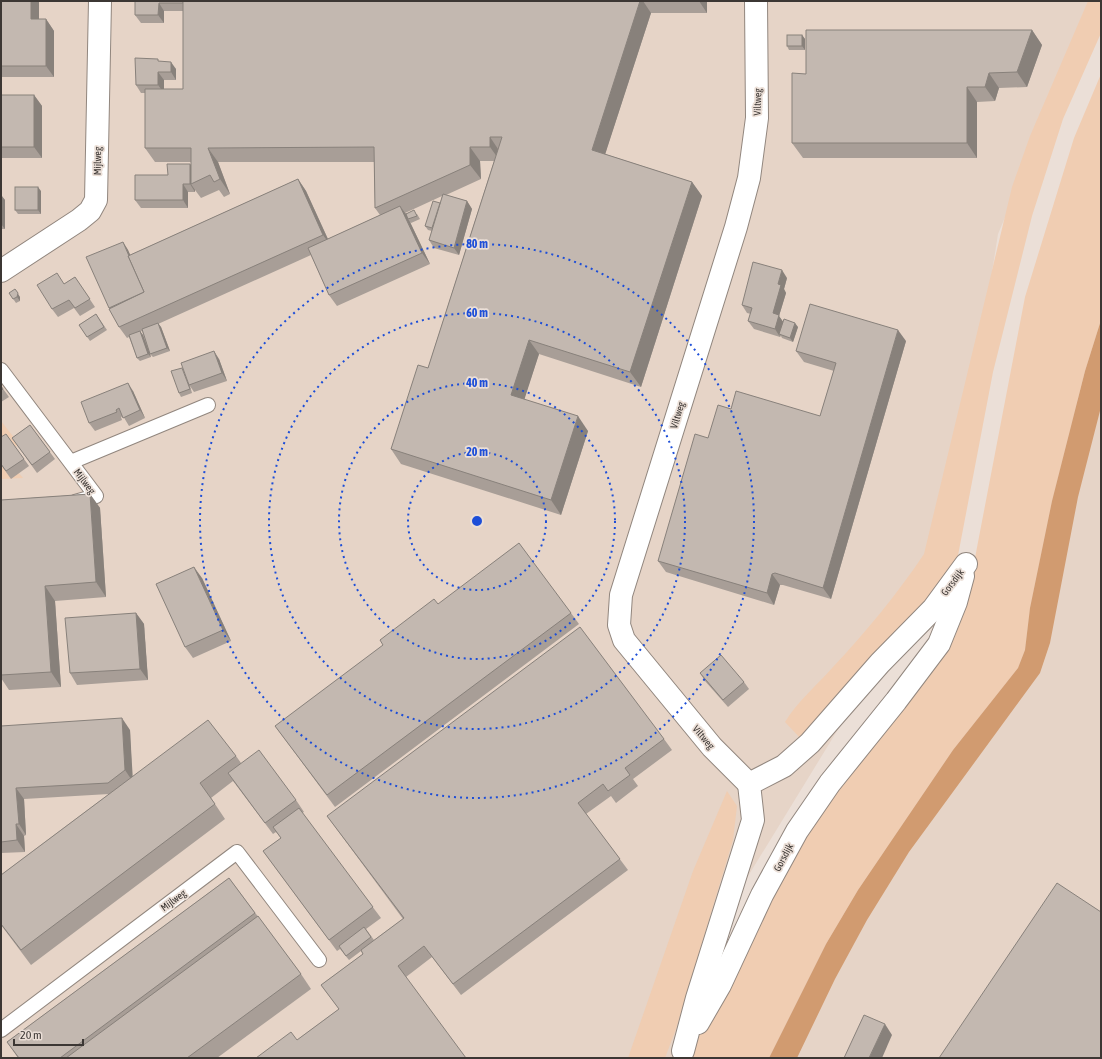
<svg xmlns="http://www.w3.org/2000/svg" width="1102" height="1059" viewBox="0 0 1102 1059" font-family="'Asap Condensed',sans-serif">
<rect width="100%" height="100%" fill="#ebdfd7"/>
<!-- built -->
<g fill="#e6d4c7">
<path d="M1,1H1096L998,234L948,550L742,886L684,1058H1Z"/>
<path d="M1101,346V1058H796Z"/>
</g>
<!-- green -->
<g fill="#f0cdb2">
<path d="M1088,1H1101V33L1063,119L1032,216L993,372L956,566L801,739L785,722C798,701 817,685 833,667C865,633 898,593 924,554L1012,187L1030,136Z"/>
<path d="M1101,74V320L1085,371L1052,501L1030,608L1025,650L1018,668L953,750L858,890L826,944L769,1058H683L811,826L940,659L955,636L965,610L1025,297L1074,138Z"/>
<path d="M1,421L19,444L4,455L23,478L1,479Z"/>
<path d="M727,791L737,806L733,840L676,1029L665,1058H628L693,871Z"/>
</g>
<!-- forest -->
<path fill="#d19b70" d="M1101,320V407L1078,497L1050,643L1040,673L909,852L867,920L835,979L797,1058H769L826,944L858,890L953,750L1018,668L1025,650L1030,608L1052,501L1085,371Z"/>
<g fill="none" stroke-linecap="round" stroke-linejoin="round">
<!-- lane casing -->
<g stroke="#91867e" stroke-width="16">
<g id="lane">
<path d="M1,370L96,496L75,502"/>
<path d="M71,462L208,405"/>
<path d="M1,1030L237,852L319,960"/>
</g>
</g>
<!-- street casing -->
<g stroke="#91867e" stroke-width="24">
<g id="street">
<path d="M1,271L79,220L90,211L96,200L100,1"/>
<path d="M749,784L712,747L624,640L619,625L621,595L736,227L749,178L757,118L756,1"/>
<path d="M698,1023L720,985L762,895L797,831L830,783L896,701L939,644L956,602L963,576"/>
<path d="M683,1051L697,998L753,820L749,784L784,766L810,743L880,663L933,609L966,564"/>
</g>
</g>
<!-- lane -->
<use href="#lane" stroke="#fff" stroke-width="14"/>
<!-- street -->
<use href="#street" stroke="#fff" stroke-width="22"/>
</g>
<!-- wall -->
<g fill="#a89e97">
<path d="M1,1H39V19H46L54,31V77H1Z"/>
<path d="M135,1H707V13H651L605,154L692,182L702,196L641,387L539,354L524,399L588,431L561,515L401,464L391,449L428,368L494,161H480L481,179L446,195L467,201L472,209L459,255L434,248L429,240L432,231L428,230L425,226L440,203L442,196L405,213L417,214L420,219L411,223L410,222L430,264L337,306L329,295L311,255L158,324L161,327L170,351L153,357L150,354L142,331L140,332L143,335L151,357L140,361L137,358L129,337L127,338L119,327L109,308L123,242L128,250L130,255L298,179L306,191L328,239L380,215L375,208L374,162H218L230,194L224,197L219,190L201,198L195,190V192H188V208H141L135,200L168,175L190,164L191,165V162H155L145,148V93H141L136,85L160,61L176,69V80H164V89H183V11H164V23H141L135,15Z"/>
<path d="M1032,30L1042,45L1027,87L999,88L995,101L977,102V158H803L792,143L806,74Z"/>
<path d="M802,35L805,39V50H789L787,46Z"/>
<path d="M1,95H34L42,106V158H1Z"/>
<path d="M41,191V214H18L15,210Z"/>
<path d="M1,195L5,200V229H1Z"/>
<path d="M75,277L95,307L80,316L74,308L58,317L52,309L64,284Z"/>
<path d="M787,278L784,289L786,293L779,316L783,322L798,327L793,342L782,338L781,336L780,337L754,329L748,321L751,314L747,313L742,305Z"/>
<path d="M9,293L20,297V301L16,303Z"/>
<path d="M96,314L107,330L90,341L79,325Z"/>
<path d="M906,341L831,599L783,585H780L774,605L666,572L658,561L731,409L820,416L834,371L804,362L796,351Z"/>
<path d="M219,359L227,381L194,392L190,386L192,393L181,397L179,393Z"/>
<path d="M1,386L9,397L1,402Z"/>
<path d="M133,391L145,418L129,426L123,416L121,417L122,420L95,431L89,423Z"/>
<path d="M30,425L55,459L37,473L12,438Z"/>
<path d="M6,434L29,466L11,479L1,465Z"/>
<path d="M90,494L100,508L106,597L55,601L61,687L9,690L1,678V500Z"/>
<path d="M202,578L231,641L193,658L185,647Z"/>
<path d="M136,613L144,624L148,680L77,685L70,673Z"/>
<path d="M571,613L579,624L335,807L275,726Z"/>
<path d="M700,673L744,682L749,689L728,707L705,681Z"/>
<path d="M1,726L130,730L132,777L236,756L241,763L296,800L304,812L302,813L381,918L366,929L374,940L403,919L327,816L664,739L672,750L633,779L638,786L616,803L611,796L586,814L628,870L461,995L432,957L406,977L297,1040L339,1009L321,985L363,954L361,951L349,960L340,949L337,951L263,851L281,838L276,832L273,834L233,781L211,798L225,819L31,965L1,925V875L109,794L24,799L26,835L24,836L25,852L1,853Z"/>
<path d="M229,878L301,974L311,989L217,1058H18L7,1042Z"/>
</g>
<!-- shaded-wall -->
<g fill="#88817b">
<path d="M31,1H39V30L31,19Z"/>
<path d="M640,1H643L651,13L602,164L592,150Z"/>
<path d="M699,1H707V13Z"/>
<path d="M159,3L164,11V23L158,15Z"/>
<path d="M46,19L54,31V77L46,66Z"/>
<path d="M1032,30L1042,45L1027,87L1017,72Z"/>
<path d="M802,35L805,39V50L802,46Z"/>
<path d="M171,62L176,69V80L171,72Z"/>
<path d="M158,72L164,80V93L158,85Z"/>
<path d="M989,73L999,88L995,101L985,87Z"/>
<path d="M967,87L977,102V158L967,143Z"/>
<path d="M34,95L42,106V158L34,147Z"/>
<path d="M490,137L500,152V161L490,147Z"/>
<path d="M470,147L480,161L481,179L470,165Z"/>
<path d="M208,148L218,162L230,194L220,179Z"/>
<path d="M190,164L195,171L191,184L195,190V192L190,184Z"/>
<path d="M298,179L306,191L331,246L323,235Z"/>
<path d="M692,182L702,196L641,387L630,372Z"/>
<path d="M183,184L188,192V208L183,200Z"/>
<path d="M38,187L41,191V214L38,210Z"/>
<path d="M1,195L5,200V229L1,224Z"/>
<path d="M467,201L472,209L459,255L454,248Z"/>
<path d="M400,206L408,217V219L410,222L430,264L422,253Z"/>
<path d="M123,242L128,250L152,303L147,295Z"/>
<path d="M782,270L787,278L784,289L786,293L779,316L784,323L779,334L780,337L775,329L773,313L778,284Z"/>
<path d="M15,289L20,297V301L17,297Z"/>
<path d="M158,323L161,327L170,351L167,348Z"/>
<path d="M795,323L798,327L793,342L790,338Z"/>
<path d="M898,330L906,341L831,599L823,588Z"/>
<path d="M140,331L143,335L151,357L148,354Z"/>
<path d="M529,340L539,354L521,410L511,395Z"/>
<path d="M214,351L219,359L227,381L222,373Z"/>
<path d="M128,383L133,391L145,418L140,410Z"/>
<path d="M578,416L588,431L561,515L551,500Z"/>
<path d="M90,494L100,508L106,597L96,582Z"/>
<path d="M194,567L202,578L231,641L223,630Z"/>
<path d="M772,574L780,585L774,605L767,593Z"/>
<path d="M45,586L55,601L61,687L51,672Z"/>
<path d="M136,613L144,624L148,680L140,669Z"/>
<path d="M122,718L130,730L133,782L125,770Z"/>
<path d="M16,788L24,799L26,835L19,824Z"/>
<path d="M16,824L24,836L25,852L17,840Z"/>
<path d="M885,1024L892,1035L882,1058H869Z"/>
</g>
<!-- building -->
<g fill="#c3b8b0" stroke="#88817b">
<path d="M1,1H31V19H46V66H1Z"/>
<path d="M135,1H183V3H159L158,15H135Z"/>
<path d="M183,1H640L592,150L692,182L630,372L529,340L511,395L578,416L551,500L391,449L418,365L428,368L502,137H490V147H470V165L375,208L374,147L208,148L220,179L214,182L210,175L191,184V148H145V89H183Z"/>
<path d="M806,30H1032L1017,72L989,73L985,87H967V143H792V73L806,74Z"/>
<rect x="787" y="35" width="15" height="11"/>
<path d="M135,58L158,59V61L171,62V72H158V85H136Z"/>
<rect x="1" y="95" width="33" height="52"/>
<path d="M167,164H190V184H183V200H135V175H168Z"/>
<path d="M298,179L323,235L119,327L109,309L144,292L128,256Z"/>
<rect x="15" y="187" width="23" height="23"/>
<path d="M443,194L467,201L454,248L429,240Z"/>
<path d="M433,201L440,203L432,228L425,226Z"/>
<path d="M400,206L422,253L329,295L308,248Z"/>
<path d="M414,210L417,216L408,219L406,214Z"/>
<path d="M123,242L129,256H128L144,292L109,308L86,257Z"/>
<path d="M753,262L782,270L778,284L781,285L773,313L779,315L775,329L748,321L752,308L742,305Z"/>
<path d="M57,273L64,284L75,277L90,299L75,308L69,300L52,309L37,285Z"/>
<path d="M15,289L18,293L17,297L13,299L9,293Z"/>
<path d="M810,304L898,330L823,588L775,573L772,574L767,593L658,561L695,434L708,438L718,405L731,409L736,391L820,416L836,363L796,351Z"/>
<path d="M96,314L104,327L87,337L79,325Z"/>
<path d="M784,319L795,323L790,338L779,334Z"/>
<path d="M158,323L167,348L150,354L142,329Z"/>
<path d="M140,331L148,354L137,358L129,335Z"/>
<path d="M214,351L222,373L189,385L181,363Z"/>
<path d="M182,368L190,389L179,393L171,371Z"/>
<path d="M128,383L140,410L123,418L119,408L116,410L117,412L89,423L81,402Z"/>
<path d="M1,386L3,389L1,391Z"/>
<path d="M30,425L50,452L32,465L12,438Z"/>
<path d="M6,434L24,459L6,471L1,464V437Z"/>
<path d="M90,494L96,582L45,586L51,672L1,675V500Z"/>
<path d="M519,543L571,613L327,795L275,726L383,645L380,640L434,599L438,604Z"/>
<path d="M194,567L223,630L185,647L156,584Z"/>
<path d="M136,613L140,669L70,673L65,618Z"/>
<path d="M580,627L664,739L625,768L630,775L608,791L603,784L578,803L620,859L453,984L424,946L398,966L466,1058H256L291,1032L297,1040L339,1009L321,985L363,954L361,950L404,918L327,816Z"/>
<path d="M721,655L744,682L723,700L700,673Z"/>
<path d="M122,718L125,770L108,783L16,788L19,824H16L17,840L1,842V726Z"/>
<path d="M208,720L236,756L200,783L215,804L21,950L1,924V875Z"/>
<path d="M259,750L296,800L265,823L228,773Z"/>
<path d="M299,808L373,907L329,940L263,851L281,838L273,827Z"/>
<path d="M229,878L255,913L60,1058H19L7,1042Z"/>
<path d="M1057,883L1101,912V1058H939Z"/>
<path d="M258,916L301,974L187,1058H66Z"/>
<path d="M364,927L371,937L346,956L339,946Z"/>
<path d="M864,1015L885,1024L869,1058H844Z"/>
</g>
<!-- distance rings -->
<g fill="none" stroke="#1d4ed8" stroke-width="2" stroke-dasharray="2 4">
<circle cx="477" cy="521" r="69"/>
<circle cx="477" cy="521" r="138"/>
<circle cx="477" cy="521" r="208"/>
<circle cx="477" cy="521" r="277"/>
</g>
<g text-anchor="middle" stroke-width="3.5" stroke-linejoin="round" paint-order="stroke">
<!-- street labels -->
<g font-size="10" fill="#3c3734" stroke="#ebdfd7">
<text transform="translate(757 102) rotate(-88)" y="4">Viltweg</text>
<text transform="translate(97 161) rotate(-89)" y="4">Mijlweg</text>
<text transform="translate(677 415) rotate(-73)" y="4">Viltweg</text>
<text transform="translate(85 481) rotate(53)" y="4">Mijlweg</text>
<text transform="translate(952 582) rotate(-53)" y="4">Gorsdijk</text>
<text transform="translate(704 737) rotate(50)" y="4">Viltweg</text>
<text transform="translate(783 857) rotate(-62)" y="4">Gorsdijk</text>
<text transform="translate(173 900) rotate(-37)" y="4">Mijlweg</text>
</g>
</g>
<circle cx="477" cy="521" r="6" fill="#1d4ed8" stroke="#ebdfd7" stroke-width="2"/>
<g font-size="12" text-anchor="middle" font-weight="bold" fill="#1d4ed8" stroke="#ebdfd7" stroke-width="3.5" stroke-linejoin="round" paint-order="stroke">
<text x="477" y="248">80 m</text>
<text x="477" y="317">60 m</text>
<text x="477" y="387">40 m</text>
<text x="477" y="456">20 m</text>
</g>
<!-- border -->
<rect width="1102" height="1059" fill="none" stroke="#3c3734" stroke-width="4"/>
<!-- scale -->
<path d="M14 1039v6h69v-6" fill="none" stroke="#3c3734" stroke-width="2"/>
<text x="20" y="1039" font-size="12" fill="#3c3734" stroke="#ebdfd7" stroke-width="3" paint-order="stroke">20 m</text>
</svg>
